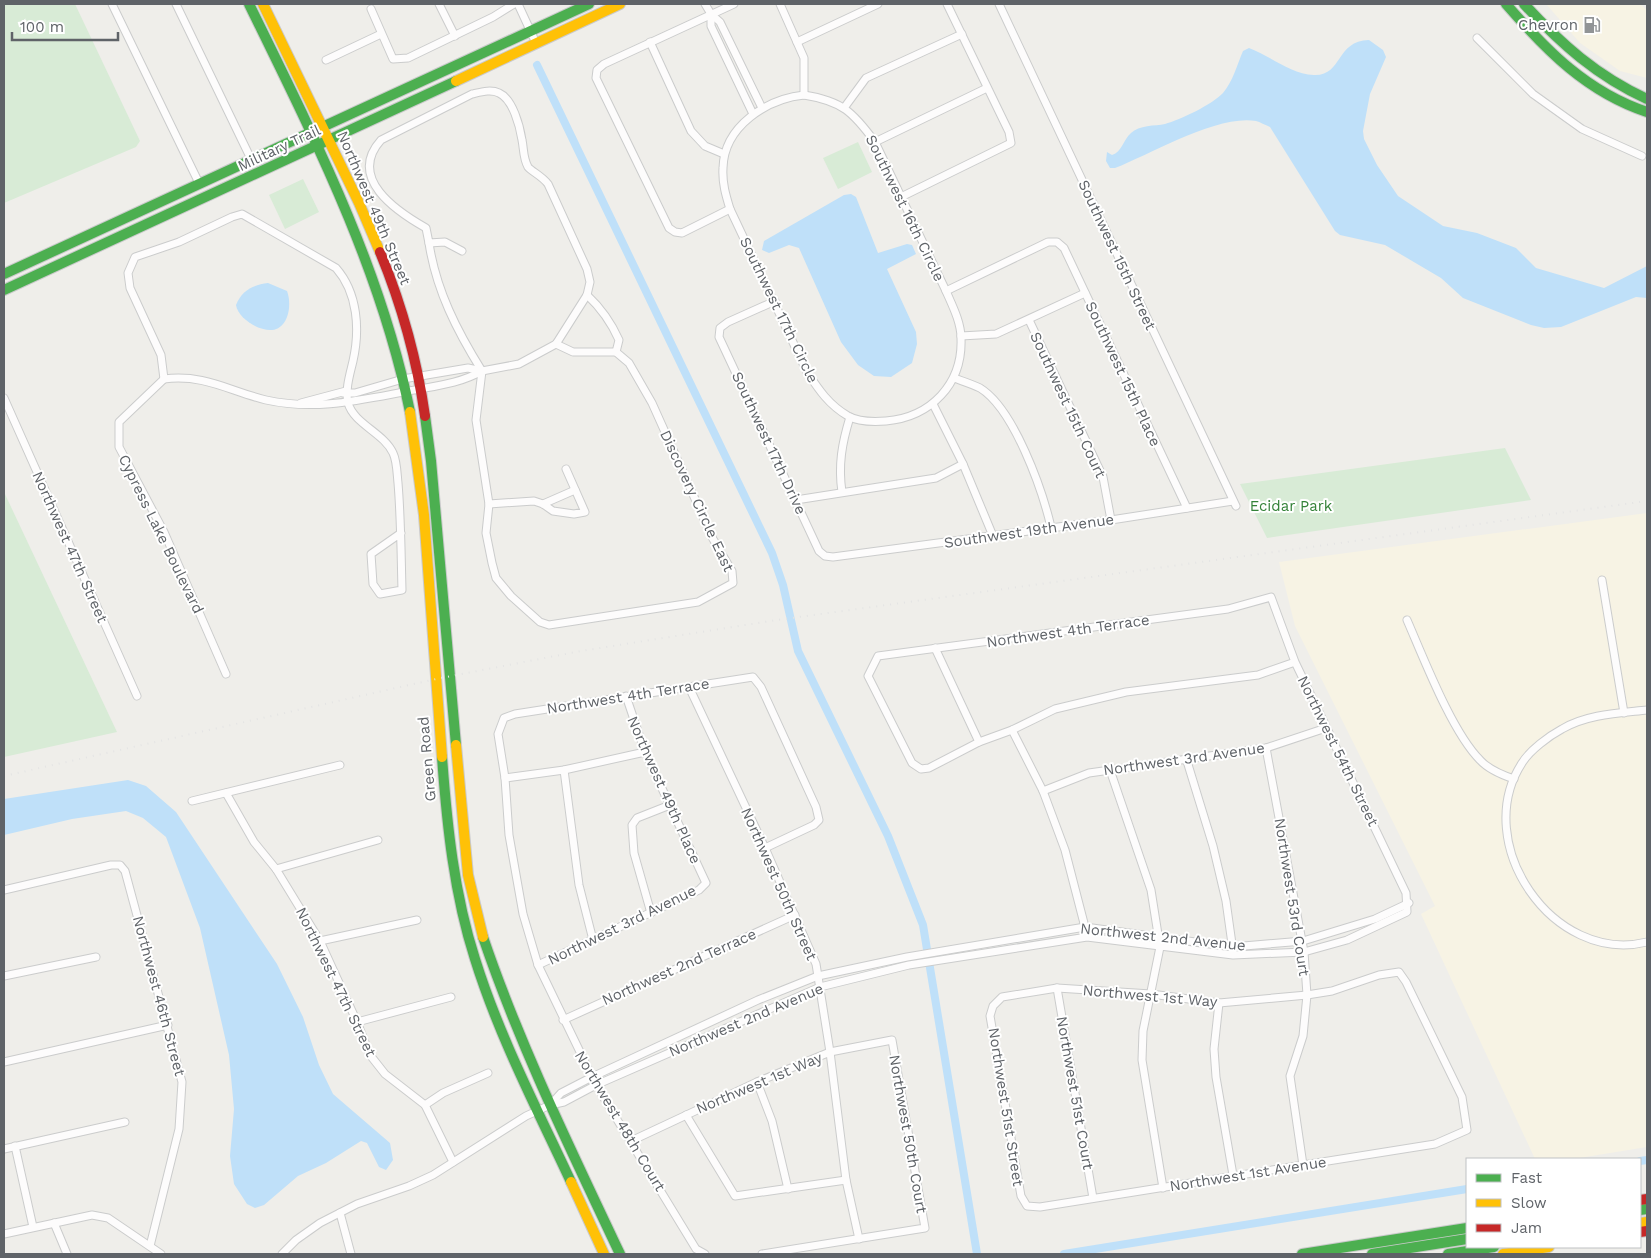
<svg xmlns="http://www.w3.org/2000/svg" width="1651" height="1258" viewBox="0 0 1651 1258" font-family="'Work Sans',sans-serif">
<rect width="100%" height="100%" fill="#efeeea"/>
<!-- commercial -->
<g fill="#f7f3e4">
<path d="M1546,4H1640L1647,10V78L1620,71L1580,43Z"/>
<path d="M1647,513V1147L1573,1159H1535L1421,914L1435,906L1295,626L1279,562Z"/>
</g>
<!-- green -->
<g fill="#d8ebd6">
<path d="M4,4H75L140,141L136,147L4,203Z"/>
<path d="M858,142L872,172L838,189L823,158Z"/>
<path d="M303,179L319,212L285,229L269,195Z"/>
<path d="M1505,448L1531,500L1267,538L1240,484Z"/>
<path d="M4,492L117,732L4,757Z"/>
</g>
<!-- water -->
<g fill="#bfe0f9">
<path d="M1369,40L1383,50L1386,57L1370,94L1363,131L1364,139L1377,165L1398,196L1443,226L1477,233L1516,248L1536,268L1604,288L1647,266V298L1636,297L1561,327L1544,328L1531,325L1463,298L1441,278L1385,245L1340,235L1335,231L1270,127C1265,125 1260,122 1256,121C1218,114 1151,154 1115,168H1110L1106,161L1107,152L1112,155C1122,152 1123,140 1131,133C1139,125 1155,126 1165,124C1180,120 1213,104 1223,93C1233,81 1237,65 1243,51L1249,48C1271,56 1290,74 1314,75C1343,76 1335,41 1369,40Z"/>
<path d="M851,194L856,197L878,253L907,244L912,245L916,254L887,269L916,332L917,344L912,363L891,377L874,376L858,365L841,342L799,248L789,245L769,253L762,250L764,241L844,195Z"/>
<path d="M268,283L287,291C292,304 289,328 272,330C258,331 238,318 236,305C242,290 253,285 268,283Z"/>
<path d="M128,780L146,786L176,812L277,964L303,1017L319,1065L333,1094L390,1143L393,1160L386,1170L379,1167L367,1143L361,1141L326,1163L298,1176L264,1205L255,1208L247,1204L234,1184L230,1156L234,1109L229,1055L200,928L166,837L143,818L126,811L72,819L4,835V799Z"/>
</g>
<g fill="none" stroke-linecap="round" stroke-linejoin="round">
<!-- canal -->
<g stroke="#bfe0f9" stroke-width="8">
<path d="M537,65L772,553L783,585L798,651L888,836L923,925L977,1254"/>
<path d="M1640,1161L1647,1160"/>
<path d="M1064,1254L1467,1189"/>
</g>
<!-- street casing -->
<g stroke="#cbcccc" stroke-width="9">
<g id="street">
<path d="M112,4L199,183"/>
<path d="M176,4L251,159"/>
<path d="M439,4L455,36"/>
<path d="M518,4L536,43"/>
<path d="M705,4L711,14L720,22L762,108"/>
<path d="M780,4L804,58V95"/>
<path d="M999,4L1236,506"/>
<path d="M371,9L393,59L408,58L493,17L514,4"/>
<path d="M711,14V26L753,114"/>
<path d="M1477,38L1533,94L1582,129L1642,156"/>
<path d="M650,42L691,131L705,146L724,154"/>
<path d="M797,42L878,4"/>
<path d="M326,60L381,34"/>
<path d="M804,95C842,101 853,112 875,142L946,291C952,305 961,322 961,338C963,384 931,417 886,421C874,422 859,422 848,416C829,405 819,390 807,372L730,209C726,196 722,183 723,168C724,126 767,99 804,95Z"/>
<path d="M844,108L866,78L962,34"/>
<path d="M875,142L987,88"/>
<path d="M901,197L1011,143L1009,132L947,4"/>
<path d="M730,209L682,233L675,232L669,228L596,78L597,70L604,64L734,4"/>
<path d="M429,243C436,290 457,331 482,371"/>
<path d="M946,291L1048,242H1057L1064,248L1187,508"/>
<path d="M587,295C602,309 611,322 619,340L616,352"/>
<path d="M775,301L728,322L720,328L719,337L819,551L825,556L833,557L1111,520L1233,501"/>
<path d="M1029,320L1103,477L1111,520"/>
<path d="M961,336L996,334L1085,293"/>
<path d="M482,371L476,420L489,504L486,533L492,563L496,578L511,596L540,622L549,625L698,602L733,583L732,571L713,539L652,403L629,363L616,352H573L556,344"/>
<path d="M954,378C962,381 972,384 980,388C1014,409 1042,489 1051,527"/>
<path d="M164,379L161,355L130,288L128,273L135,257L179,242L232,217L242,214L336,268C358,293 360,330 353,361C350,374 345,389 348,403C354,424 384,433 393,453C397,461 397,474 398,483C401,519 401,554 402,590L380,594L373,584L371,554L401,533"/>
<path d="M164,379L119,422V447L164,532L226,674"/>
<path d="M164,379C205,374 229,391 266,400C316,411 360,400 409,391C434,386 459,384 482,371"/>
<path d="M343,393H355L403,379L468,368L482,371L519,364L556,344L587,295L590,282L587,269L548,184C542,176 531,171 528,167C523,158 524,150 522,140C520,127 513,99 499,93C491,89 481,92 472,94L381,140C347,178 396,211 426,228L429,243L445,242L462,251"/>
<path d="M4,398L137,696"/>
<path d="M301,403L346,391"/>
<path d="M933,404L963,464L993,536"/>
<path d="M842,492C838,465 842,443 850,417"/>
<path d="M796,500L936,478L963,464"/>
<path d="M489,504L534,501L543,504L553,511L574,514L585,512L566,469"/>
<path d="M543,504L575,490"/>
<path d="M1602,580L1624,713"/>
<path d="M1407,620C1424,659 1452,732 1480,760C1489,770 1502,775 1514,779"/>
<path d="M935,648L979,742"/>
<path d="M689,687L765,848L816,964L830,1052L846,1180L859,1239"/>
<path d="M1647,710C1620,713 1587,714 1562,729C1549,736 1530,750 1522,763C1470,843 1553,965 1647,942"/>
<path d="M1012,730L1043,791L1065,850L1086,931"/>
<path d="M1266,748L1304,952L1307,995L1303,1036L1290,1076L1303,1165"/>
<path d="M1186,758L1213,846L1226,901L1233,951"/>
<path d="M564,770L579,885L593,940"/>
<path d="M1110,770L1151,890L1160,947L1143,1031L1142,1060L1163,1188"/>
<path d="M505,778L564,770L645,752"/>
<path d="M1043,791L1089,773L1266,748L1326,728"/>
<path d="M226,793L254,842L276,869L320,941L357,1022L370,1055L385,1074L425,1105L453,1162"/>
<path d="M192,801L340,765"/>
<path d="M276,869L378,840"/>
<path d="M4,890L111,865H120L125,871L182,1082L179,1129L150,1246"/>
<path d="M651,913L634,853L632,825L637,818L670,805"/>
<path d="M320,941L417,920"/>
<path d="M538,965L699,890L706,883L645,752L626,696"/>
<path d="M1399,972L1406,982L1462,1097L1467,1130L1435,1144L1040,1207L1027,1206L1021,1196L990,1016L993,1006L1002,997L1057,988L1151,994L1219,1003L1307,995L1332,991L1379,975Z"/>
<path d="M4,976L96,957"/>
<path d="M1057,988L1093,1198"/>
<path d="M1219,1003L1214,1049L1216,1077L1233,1175"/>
<path d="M563,1020L795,915"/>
<path d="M357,1022L451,997"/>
<path d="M4,1062L168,1025"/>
<path d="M757,1082L772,1121L788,1189"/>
<path d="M551,1104L561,1093L592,1077L758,1000L818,976L907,957L1085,927L1232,947L1303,941L1375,919L1409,903"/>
<path d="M425,1105L443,1093L488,1073"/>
<path d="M686,1115L735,1196L846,1180"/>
<path d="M631,1141L757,1082L830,1052L892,1040L925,1228L762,1254"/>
<path d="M15,1146L33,1227"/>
<path d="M4,1149L125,1122"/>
<path d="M340,1213L351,1254"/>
<path d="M54,1223L67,1254"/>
<path d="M4,1234L92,1215L108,1218L161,1254"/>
<path d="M282,1254L296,1240L320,1223L357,1204L409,1186L433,1175L526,1116L550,1105L564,1102L596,1085L820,987L909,965L1087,937L1233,955L1304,952L1347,940L1407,912L1406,893L1295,662L1271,597L1228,609L878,656L868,676L912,763L921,769L929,768L979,742L1012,730L1055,709L1126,692L1258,675L1295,662"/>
<path d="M705,1254L696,1249L596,1085L538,965L523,914L509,835L505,778L498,734L504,718L515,714L753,677L761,687L816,807L819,820L814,825L765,848"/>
</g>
</g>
<!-- fast casing -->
<g stroke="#cacacb" stroke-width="12">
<g id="fast">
<path d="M249,4C313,135 381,268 410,412"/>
<path d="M1506,4C1547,51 1587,92 1647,112"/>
<path d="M1524,4C1561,44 1597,76 1647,99"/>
<path d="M4,274L589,4"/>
<path d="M4,290L456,81"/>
<path d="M425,416L431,461L456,745"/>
<path d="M442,757C447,825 454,894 475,959C499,1036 537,1109 571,1182"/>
<path d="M483,937C520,1046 571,1150 620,1254"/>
<path d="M1640,1210L1647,1209"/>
<path d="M1302,1254L1467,1228"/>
<path d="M1372,1254L1467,1239"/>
<path d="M1448,1254L1494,1247"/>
</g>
</g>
<!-- slow casing -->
<g stroke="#cacacb" stroke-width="12">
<g id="slow">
<path d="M263,4L359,203L380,252"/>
<path d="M456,81L620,4"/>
<path d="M410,412L424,515L442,757"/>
<path d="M456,745L468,875L483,937"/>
<path d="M571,1182L604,1254"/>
<path d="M1640,1223L1647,1222"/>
<path d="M1503,1254L1549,1247"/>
</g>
</g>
<!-- jam casing -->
<g stroke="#cacacb" stroke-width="12">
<g id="jam">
<path d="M380,252C401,303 417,360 425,416"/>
<path d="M1640,1200L1647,1199"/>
<path d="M1640,1232L1647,1231"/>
</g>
</g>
<!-- street -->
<use href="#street" stroke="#fdfcfc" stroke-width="7"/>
<!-- fast -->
<use href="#fast" stroke="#4caf50" stroke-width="10"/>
<!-- slow -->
<use href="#slow" stroke="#ffc107" stroke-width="10"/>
<!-- jam -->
<use href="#jam" stroke="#c62828" stroke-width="10"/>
<!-- rail -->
<path stroke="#e4e4e4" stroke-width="2" stroke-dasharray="1 6" stroke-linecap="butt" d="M4,776L436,679L581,651L777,620L1647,501"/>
</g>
<!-- icons -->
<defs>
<g id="fuel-bare" transform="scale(1.35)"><path d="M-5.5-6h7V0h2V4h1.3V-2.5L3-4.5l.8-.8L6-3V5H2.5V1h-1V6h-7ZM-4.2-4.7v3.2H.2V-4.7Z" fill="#919496" stroke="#fff" stroke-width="2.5" paint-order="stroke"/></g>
</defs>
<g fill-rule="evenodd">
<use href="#fuel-bare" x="1592" y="25"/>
</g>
<g text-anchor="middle" stroke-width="4" stroke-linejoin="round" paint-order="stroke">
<!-- poi labels -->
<g font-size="15" fill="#5f6368" stroke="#fff" text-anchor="end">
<text x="1578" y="30">Chevron</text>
</g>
<!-- street labels -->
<g font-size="15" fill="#5f6368" stroke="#fff">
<text transform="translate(279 148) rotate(-25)" y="5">Military Trail</text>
<text transform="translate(374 208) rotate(67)" y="5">Northwest 49th Street</text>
<text transform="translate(905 208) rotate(64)" y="5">Southwest 16th Circle</text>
<text transform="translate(1117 255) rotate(65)" y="5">Southwest 15th Street</text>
<text transform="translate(779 310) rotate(64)" y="5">Southwest 17th Circle</text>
<text transform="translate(1123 374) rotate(65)" y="5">Southwest 15th Place</text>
<text transform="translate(1068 405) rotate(65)" y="5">Southwest 15th Court</text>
<text transform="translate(769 443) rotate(65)" y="5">Southwest 17th Drive</text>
<text transform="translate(697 501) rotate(65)" y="5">Discovery Circle East</text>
<text transform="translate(1029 531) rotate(-8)" y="5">Southwest 19th Avenue</text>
<text transform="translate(161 534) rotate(64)" y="5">Cypress Lake Boulevard</text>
<text transform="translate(70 547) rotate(66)" y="5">Northwest 47th Street</text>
<text transform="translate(1068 631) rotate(-8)" y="5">Northwest 4th Terrace</text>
<text transform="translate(628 696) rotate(-9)" y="5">Northwest 4th Terrace</text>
<text transform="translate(1338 751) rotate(64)" y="5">Northwest 54th Street</text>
<text transform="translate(427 759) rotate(-95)" y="5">Green Road</text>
<text transform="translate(1184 759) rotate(-8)" y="5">Northwest 3rd Avenue</text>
<text transform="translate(664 790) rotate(66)" y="5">Northwest 49th Place</text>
<text transform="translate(779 884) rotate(66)" y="5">Northwest 50th Street</text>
<text transform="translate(1292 897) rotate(81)" y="5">Northwest 53rd Court</text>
<text transform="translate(622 925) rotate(-26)" y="5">Northwest 3rd Avenue</text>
<text transform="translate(1163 937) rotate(6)" y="5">Northwest 2nd Avenue</text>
<text transform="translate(679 967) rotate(-24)" y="5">Northwest 2nd Terrace</text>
<text transform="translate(336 982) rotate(64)" y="5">Northwest 47th Street</text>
<text transform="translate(159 996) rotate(75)" y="5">Northwest 46th Street</text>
<text transform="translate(1150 996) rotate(5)" y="5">Northwest 1st Way</text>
<text transform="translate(746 1020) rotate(-23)" y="5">Northwest 2nd Avenue</text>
<text transform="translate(759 1083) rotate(-23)" y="5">Northwest 1st Way</text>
<text transform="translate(1075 1093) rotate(80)" y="5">Northwest 51st Court</text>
<text transform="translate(1006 1107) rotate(81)" y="5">Northwest 51st Street</text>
<text transform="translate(620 1121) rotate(59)" y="5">Northwest 48th Court</text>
<text transform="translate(908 1134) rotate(80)" y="5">Northwest 50th Court</text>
<text transform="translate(1248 1174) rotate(-9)" y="5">Northwest 1st Avenue</text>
</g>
<!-- park labels -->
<g font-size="15" fill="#348238" stroke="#fff">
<text x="1291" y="511">Ecidar Park</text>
</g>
</g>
<!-- border -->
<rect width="1651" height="1258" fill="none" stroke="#5f6368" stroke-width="10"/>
<!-- legend -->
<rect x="1466" y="1158" width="175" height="90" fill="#ffffff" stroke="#bfc1c3"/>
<rect x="1476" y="1174" width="25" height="8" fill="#4caf50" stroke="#bfc1c3"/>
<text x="1511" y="1183" font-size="15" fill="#5f6368">Fast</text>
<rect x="1476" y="1199" width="25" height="8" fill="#ffc107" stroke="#bfc1c3"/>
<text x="1511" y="1208" font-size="15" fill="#5f6368">Slow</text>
<rect x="1476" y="1224" width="25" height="8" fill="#c62828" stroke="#bfc1c3"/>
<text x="1511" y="1233" font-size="15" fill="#5f6368">Jam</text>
<!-- scale -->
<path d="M12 32v8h106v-8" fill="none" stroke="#5f6368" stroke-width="2.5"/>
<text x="20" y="32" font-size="15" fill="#5f6368" stroke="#ffffff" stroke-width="4" paint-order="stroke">100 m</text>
</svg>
